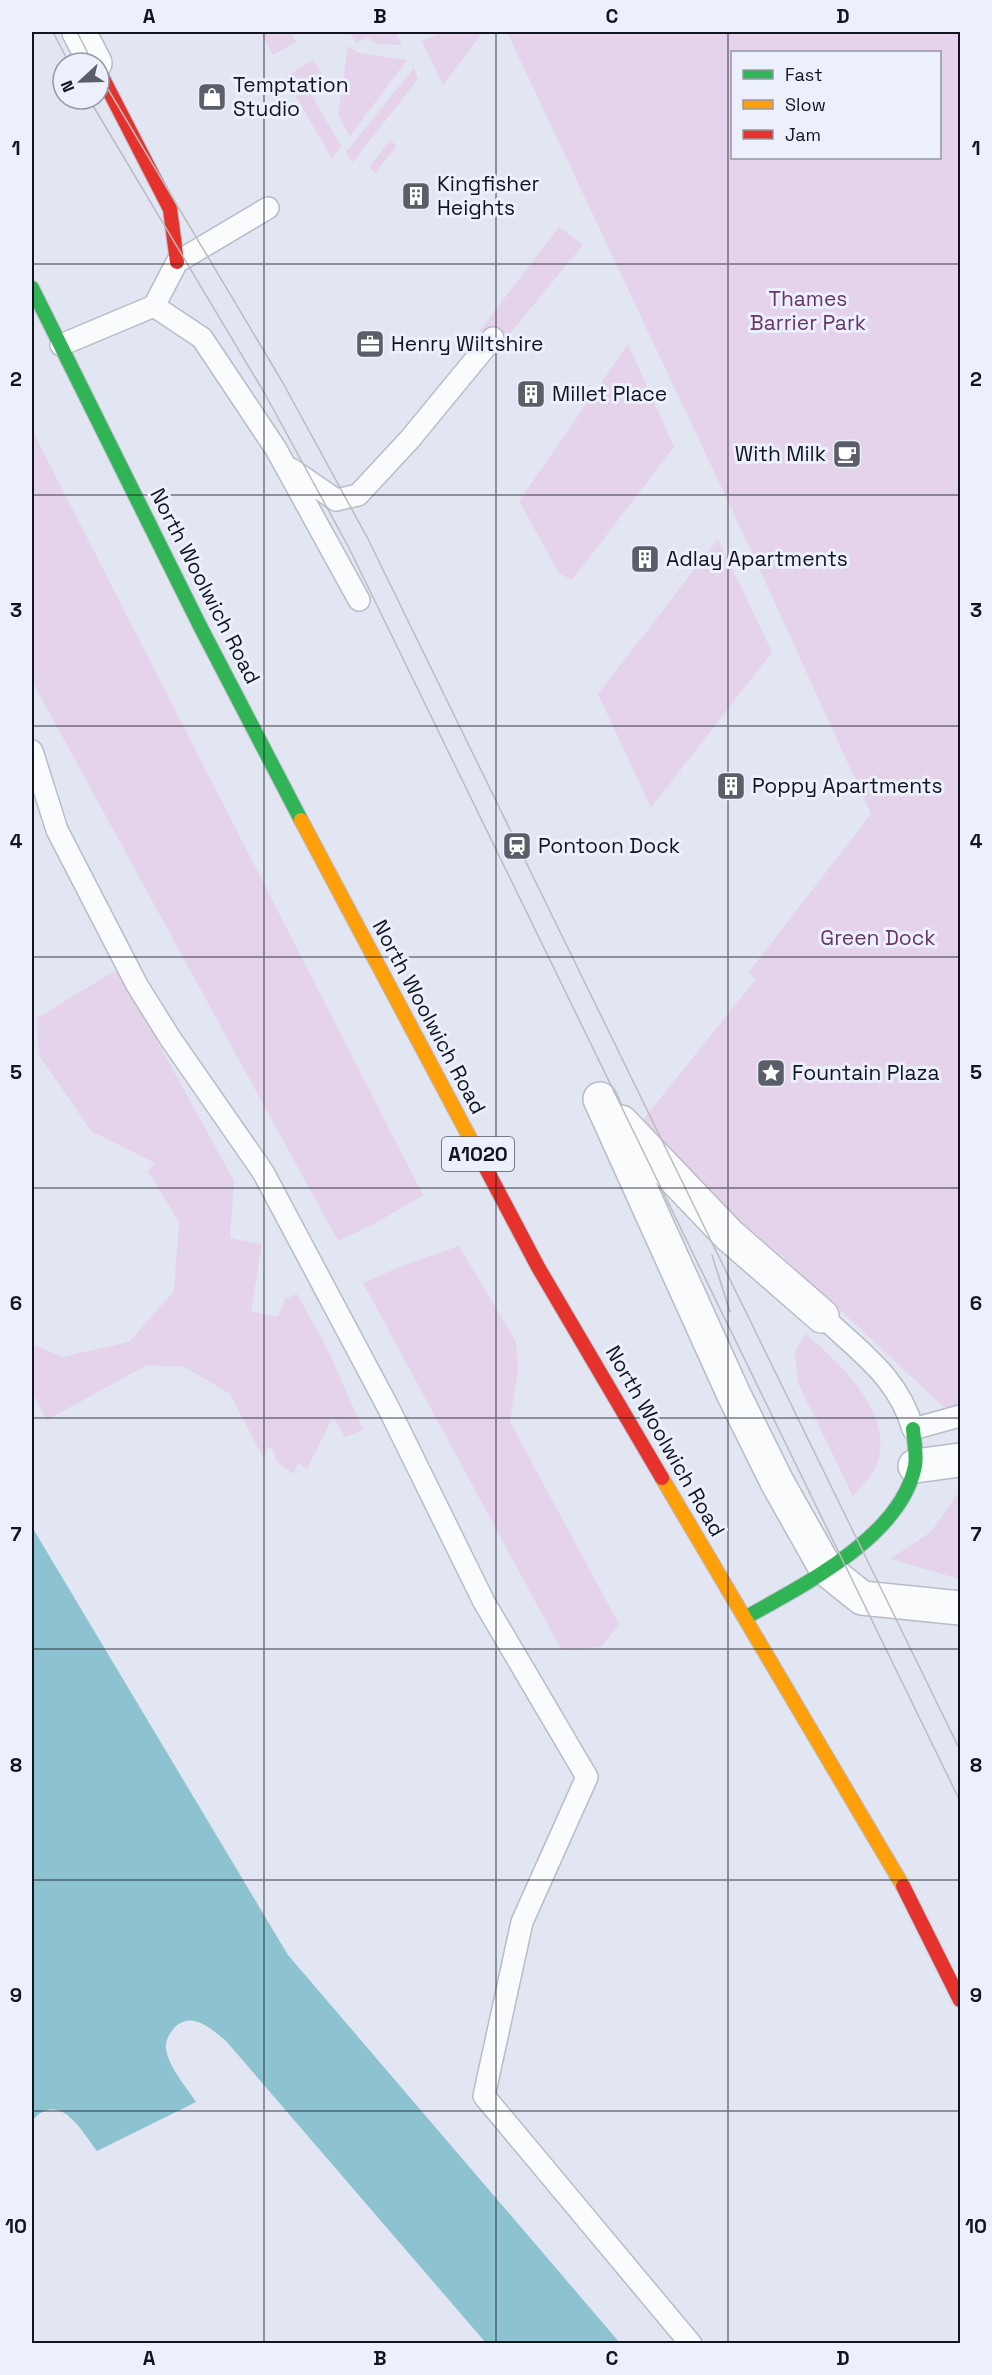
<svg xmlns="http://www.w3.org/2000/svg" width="992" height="2375" viewBox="0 0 992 2375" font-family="'Space Grotesk',sans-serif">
<rect width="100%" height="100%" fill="#e1e6f2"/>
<!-- green -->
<g fill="#e4d3eb" fill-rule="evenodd">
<path d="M260,32H290L296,42L273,55Z"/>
<path d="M349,32H395L402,45L377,44L367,37L356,43Z"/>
<path d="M443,32H483L443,85L422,41Z"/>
<path d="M507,32H960V1406L948,1411L781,1255L634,1131L756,979L748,973L871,814L749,546ZM732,52H940V158H732Z"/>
<path d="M348,46L359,53L407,60L350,136L338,115Z"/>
<path d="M313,60L327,83L311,94L341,146L332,159L285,77Z"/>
<path d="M414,68L418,79L352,163L346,152Z"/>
<path d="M390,140L397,146L375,173L369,168Z"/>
<path d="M559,227L583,245L501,344L480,330Z"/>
<path d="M628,344L674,447L572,580L559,573L519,501Z"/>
<path d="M32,430L423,1195L376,1223L338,1241L32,681Z"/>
<path d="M718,539L772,652L651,808L598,694Z"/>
<path d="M118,969L234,1181L230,1238L262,1244L251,1311L278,1317L285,1299L297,1294L329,1352L363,1430L345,1437L333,1417L307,1469L298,1463L294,1474L277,1462L272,1448L267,1447L264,1459L230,1394L185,1367L147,1365L47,1420L32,1393V1344L62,1357L129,1342L174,1291L179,1222L148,1171L155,1163L91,1131L39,1055L37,1018Z"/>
<path d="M459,1246L516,1342L518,1369L510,1422L619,1624L601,1647L561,1649L363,1283L407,1264Z"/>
<path d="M806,1334C840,1364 901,1418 874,1471C869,1479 859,1488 853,1496L798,1383L795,1351Z"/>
<path d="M959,1492L960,1579L890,1559L931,1532Z"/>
</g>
<!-- water -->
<path fill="#8dc2d0" d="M32,1527L288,1955L620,2343H486L226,2041C211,2029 192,2010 174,2028C169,2034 165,2041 166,2049C169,2068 186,2086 196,2102L97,2151C81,2130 59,2089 32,2121Z"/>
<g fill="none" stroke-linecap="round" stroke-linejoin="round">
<!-- lane casing -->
<g stroke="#b8bcc7" stroke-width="24">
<g id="lane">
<path d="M154,306L202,338L276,449L359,600"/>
<path d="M61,345L154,306L177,262L268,208"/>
<path d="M291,469L336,500L358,495L410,439L493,338"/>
<path d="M32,751L57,830L137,985L170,1038L263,1172L389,1409L484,1602L587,1777L522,1922L484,2096L691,2344"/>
<path d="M822,1316C861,1353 898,1377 913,1429L960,1416"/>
</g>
</g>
<!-- street casing -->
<g stroke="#b8bcc7" stroke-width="36">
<g id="street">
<path d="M79,32L95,63"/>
<path d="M600,1099L734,1395L777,1482L826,1569L862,1598L960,1608"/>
<path d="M621,1122L729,1235L822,1316"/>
<path d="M915,1466L960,1460"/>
</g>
</g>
<!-- fast casing -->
<g stroke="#b8bcc7" stroke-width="16">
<g id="fast">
<path d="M32,288L200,626L301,820"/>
<path d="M745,1618C803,1585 901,1537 915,1466C917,1454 914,1441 913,1429"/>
</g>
</g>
<!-- slow casing -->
<g stroke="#b8bcc7" stroke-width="16">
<g id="slow">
<path d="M301,820L480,1157"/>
<path d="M662,1478L903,1886"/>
</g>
</g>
<!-- jam casing -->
<g stroke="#b8bcc7" stroke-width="16">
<g id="jam">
<path d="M99,71L170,209L177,262"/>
<path d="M480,1157L538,1267L662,1478"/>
<path d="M903,1886L960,2000"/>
</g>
</g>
<!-- lane -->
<use href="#lane" stroke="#fafbfd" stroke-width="21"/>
<!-- street -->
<use href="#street" stroke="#fafbfd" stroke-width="33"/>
<!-- fast -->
<use href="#fast" stroke="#30b455" stroke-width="14"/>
<!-- slow -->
<use href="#slow" stroke="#ff9f0a" stroke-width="14"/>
<!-- jam -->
<use href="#jam" stroke="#e5322d" stroke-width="14"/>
<!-- tram -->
<g stroke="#bbbcc0" stroke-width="1.5">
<path d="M53,32L69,63"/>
<path d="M77,32L93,63"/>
<path d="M99,74L283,383L368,539L960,1750"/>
<path d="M89,99L265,394L349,548L960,1801"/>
<path d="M712,1255L730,1312"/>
</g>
</g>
<!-- grid -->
<path fill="none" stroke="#12151f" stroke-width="1.5" stroke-opacity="0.55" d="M264,32V2344M496,32V2344M728,32V2344M32,264H960M32,495H960M32,726H960M32,957H960M32,1188H960M32,1418H960M32,1649H960M32,1880H960M32,2111H960"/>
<!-- icons -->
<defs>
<g id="shop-square" transform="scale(1.5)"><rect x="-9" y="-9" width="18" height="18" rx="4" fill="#5a5e69" stroke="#ebf0fc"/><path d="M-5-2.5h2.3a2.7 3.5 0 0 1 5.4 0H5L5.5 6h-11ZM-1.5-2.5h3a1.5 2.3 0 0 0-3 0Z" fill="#fff"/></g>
<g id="building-square" transform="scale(1.5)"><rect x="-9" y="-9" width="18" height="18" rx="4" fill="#5a5e69" stroke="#ebf0fc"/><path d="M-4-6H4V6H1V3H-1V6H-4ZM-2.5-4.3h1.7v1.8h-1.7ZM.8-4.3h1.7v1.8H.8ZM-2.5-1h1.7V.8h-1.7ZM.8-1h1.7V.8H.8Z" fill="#fff"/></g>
<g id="office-square" transform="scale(1.5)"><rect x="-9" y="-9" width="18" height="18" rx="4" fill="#5a5e69" stroke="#ebf0fc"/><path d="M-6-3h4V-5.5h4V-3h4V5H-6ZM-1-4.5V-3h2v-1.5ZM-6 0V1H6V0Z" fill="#fff"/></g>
<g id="cafe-square" transform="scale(1.5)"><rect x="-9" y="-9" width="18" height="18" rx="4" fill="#5a5e69" stroke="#ebf0fc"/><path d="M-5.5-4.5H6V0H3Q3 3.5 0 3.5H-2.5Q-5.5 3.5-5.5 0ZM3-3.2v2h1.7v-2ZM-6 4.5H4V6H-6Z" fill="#fff"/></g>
<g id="station-square" transform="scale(1.5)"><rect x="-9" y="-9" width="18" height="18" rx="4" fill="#5a5e69" stroke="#ebf0fc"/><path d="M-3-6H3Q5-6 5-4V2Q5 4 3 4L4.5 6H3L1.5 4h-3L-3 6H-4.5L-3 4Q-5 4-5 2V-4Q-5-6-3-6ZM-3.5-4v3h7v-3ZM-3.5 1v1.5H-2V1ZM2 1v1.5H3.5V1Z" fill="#fff"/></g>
<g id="sight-square" transform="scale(1.5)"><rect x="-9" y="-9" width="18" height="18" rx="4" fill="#5a5e69" stroke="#ebf0fc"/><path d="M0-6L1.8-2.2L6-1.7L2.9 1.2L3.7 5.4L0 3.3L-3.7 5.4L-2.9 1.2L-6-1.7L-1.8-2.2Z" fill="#fff"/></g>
</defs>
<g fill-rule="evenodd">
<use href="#shop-square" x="212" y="97"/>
<use href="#building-square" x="416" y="196"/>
<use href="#office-square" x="370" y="344"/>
<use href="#building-square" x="531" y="394"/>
<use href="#cafe-square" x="847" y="454"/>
<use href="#building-square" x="645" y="559"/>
<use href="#building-square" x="731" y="786"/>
<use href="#station-square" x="517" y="846"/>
<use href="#sight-square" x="771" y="1073"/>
</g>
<g text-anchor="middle" stroke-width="6" stroke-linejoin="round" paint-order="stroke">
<!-- shield labels -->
<rect fill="#ebf0fc" stroke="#535761" stroke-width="1.5" x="442" y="1137" width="72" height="34" rx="4.5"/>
<g font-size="20" font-weight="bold" fill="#12151f">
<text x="478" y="1161">A1020</text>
</g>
<!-- poi labels -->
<g font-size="21" fill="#12151f" stroke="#ebf0fc" text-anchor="start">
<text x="233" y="92">Temptation<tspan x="233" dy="24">Studio</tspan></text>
<text x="437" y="191">Kingfisher<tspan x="437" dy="24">Heights</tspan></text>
<text x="391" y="351">Henry Wiltshire</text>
<text x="552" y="401">Millet Place</text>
<text x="826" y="461" text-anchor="end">With Milk</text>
<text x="666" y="566">Adlay Apartments</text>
<text x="752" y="793">Poppy Apartments</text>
<text x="538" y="853">Pontoon Dock</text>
<text x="792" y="1080">Fountain Plaza</text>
</g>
<!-- park labels -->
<g font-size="21" fill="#68346a" stroke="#ebf0fc">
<text x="808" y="306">Thames<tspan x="808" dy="24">Barrier Park</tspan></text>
<text x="878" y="945">Green Dock</text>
</g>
<!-- street labels -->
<g font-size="21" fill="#12151f" stroke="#ebf0fc">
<text transform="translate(205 586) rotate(63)" y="7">North Woolwich Road</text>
<text transform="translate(429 1017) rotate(62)" y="7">North Woolwich Road</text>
<text transform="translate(665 1441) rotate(60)" y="7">North Woolwich Road</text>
</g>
</g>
<!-- border -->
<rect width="992" height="2375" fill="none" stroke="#ebf0fc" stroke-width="66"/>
<!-- legend -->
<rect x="731" y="51" width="210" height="108" fill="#ebf0fc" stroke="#9498a4" stroke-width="1.5"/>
<rect x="743" y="70" width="30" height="9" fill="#30b455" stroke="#9498a4" stroke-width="1.5"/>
<text x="785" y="81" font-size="18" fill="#12151f">Fast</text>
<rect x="743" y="100" width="30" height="9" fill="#ff9f0a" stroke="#9498a4" stroke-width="1.5"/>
<text x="785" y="111" font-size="18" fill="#12151f">Slow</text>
<rect x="743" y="130" width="30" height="9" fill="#e5322d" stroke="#9498a4" stroke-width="1.5"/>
<text x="785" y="141" font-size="18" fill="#12151f">Jam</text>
<!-- north arrow -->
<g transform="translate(81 81) rotate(248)"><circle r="28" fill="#ebf0fc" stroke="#9498a4" stroke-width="1.5"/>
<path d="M0-4.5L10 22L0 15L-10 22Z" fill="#5a5e69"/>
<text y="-9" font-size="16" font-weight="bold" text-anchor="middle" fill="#12151f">N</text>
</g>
<rect x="33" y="33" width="926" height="2309" fill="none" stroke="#12151f" stroke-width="2"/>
<g font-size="20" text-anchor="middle" font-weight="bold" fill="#12151f">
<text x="149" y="23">A</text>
<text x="380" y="23">B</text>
<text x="612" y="23">C</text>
<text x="843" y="23">D</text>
<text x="16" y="155">1</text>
<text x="976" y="155">1</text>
<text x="16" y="386">2</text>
<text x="976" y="386">2</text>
<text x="16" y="617">3</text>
<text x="976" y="617">3</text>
<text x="16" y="848">4</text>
<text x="976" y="848">4</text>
<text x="16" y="1079">5</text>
<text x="976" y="1079">5</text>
<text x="16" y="1310">6</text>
<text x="976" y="1310">6</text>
<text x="16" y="1541">7</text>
<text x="976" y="1541">7</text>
<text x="16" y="1772">8</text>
<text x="976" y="1772">8</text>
<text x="16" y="2002">9</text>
<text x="976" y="2002">9</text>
<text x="16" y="2233">10</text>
<text x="976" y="2233">10</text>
<text x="149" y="2365">A</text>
<text x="380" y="2365">B</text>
<text x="612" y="2365">C</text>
<text x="843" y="2365">D</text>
</g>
</svg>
